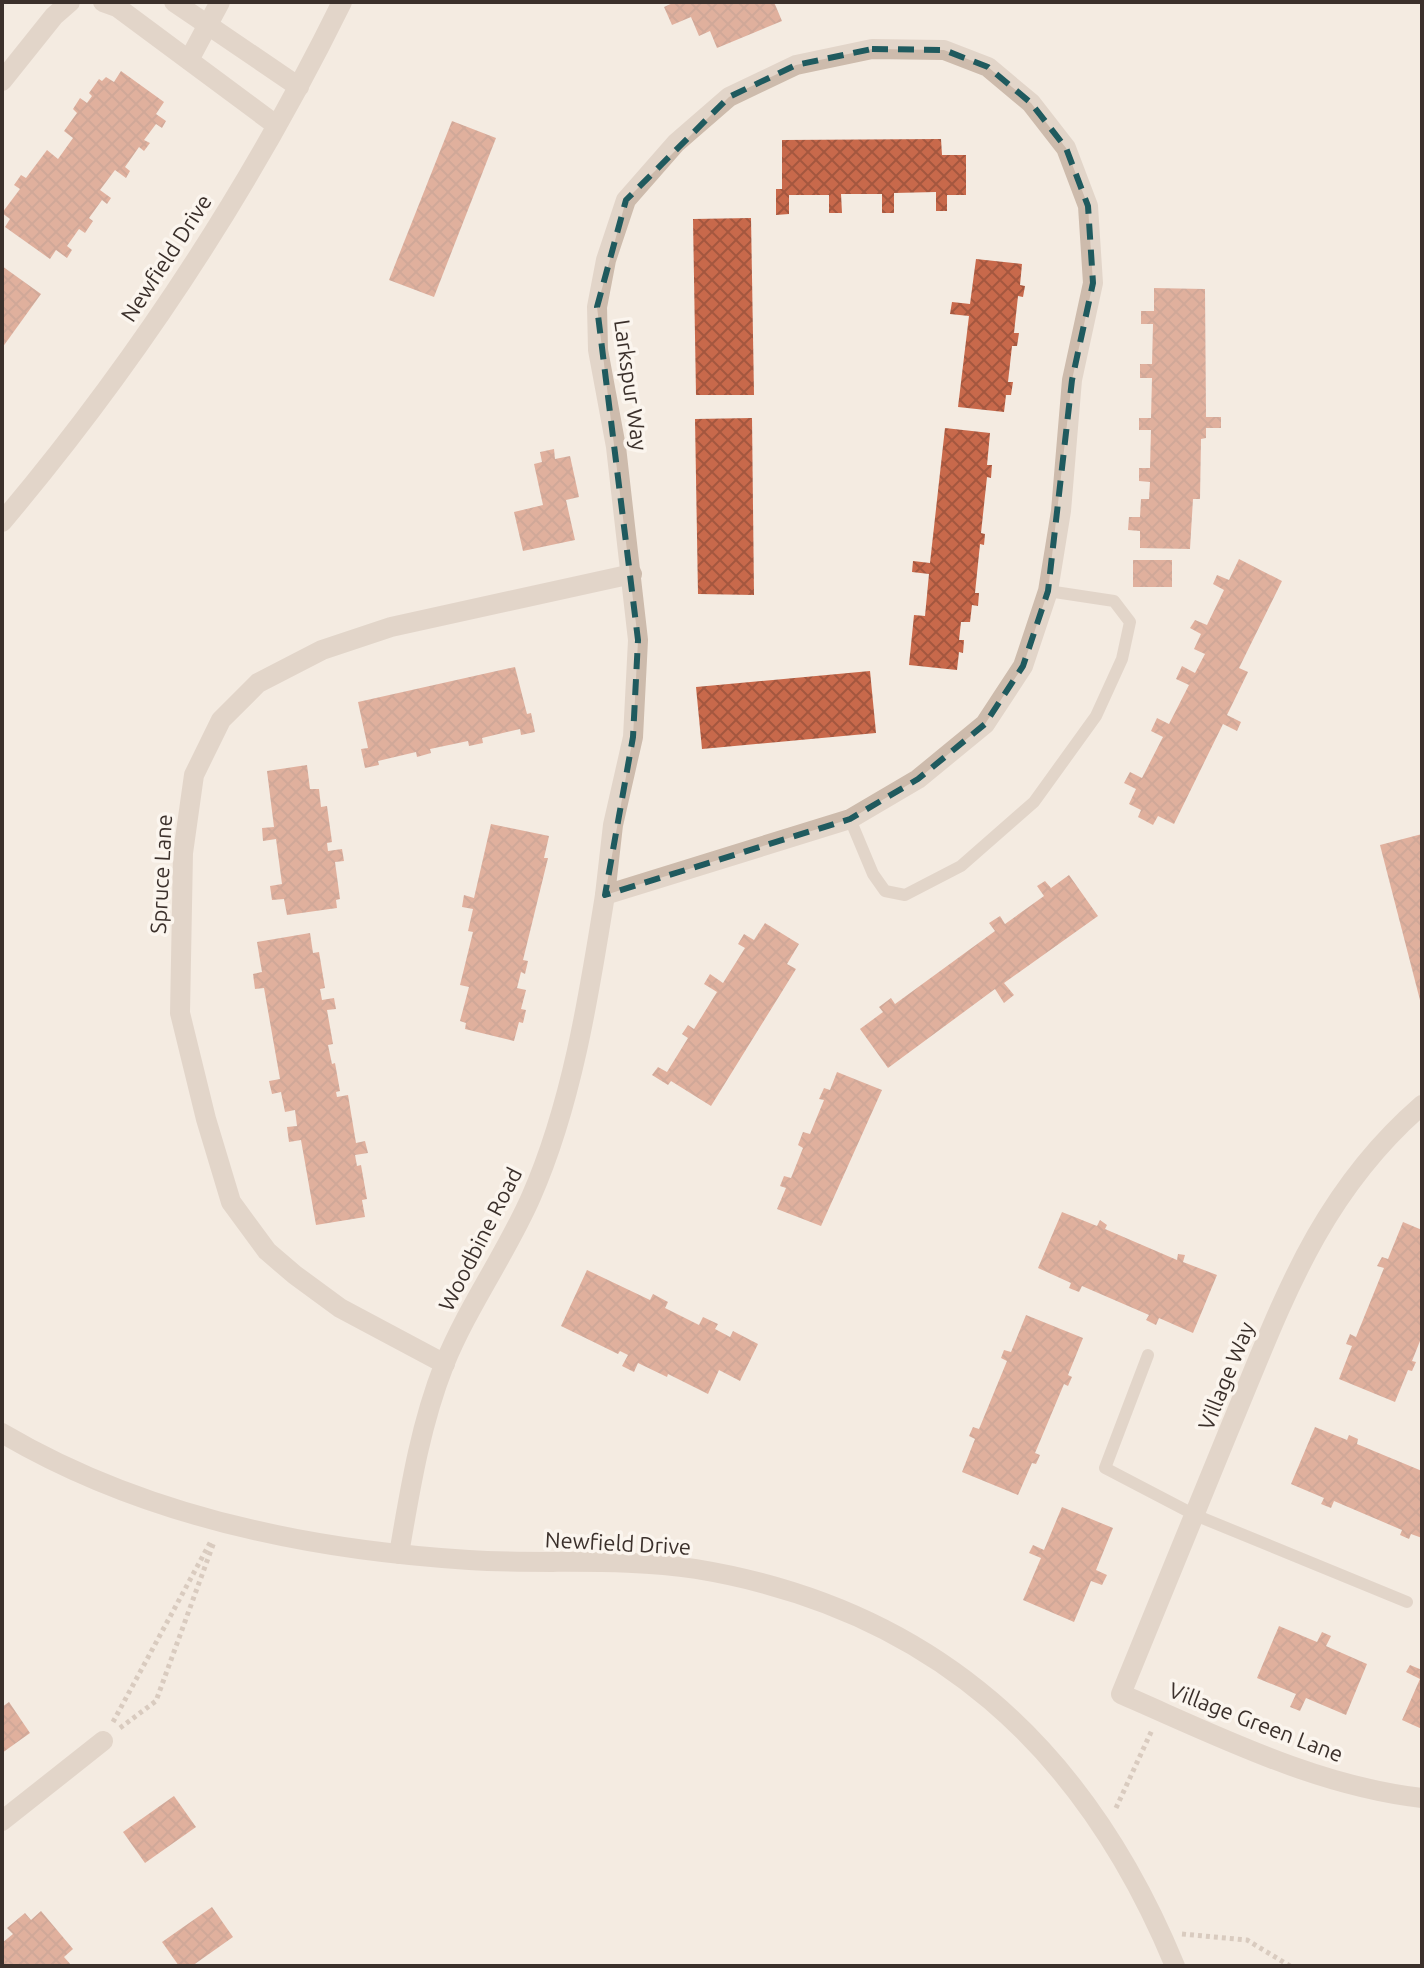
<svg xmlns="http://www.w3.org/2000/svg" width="1424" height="1968" viewBox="0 0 1424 1968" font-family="Ubuntu,sans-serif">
<defs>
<pattern id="building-cross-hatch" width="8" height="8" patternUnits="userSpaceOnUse" patternTransform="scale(2)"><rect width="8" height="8" fill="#c8694b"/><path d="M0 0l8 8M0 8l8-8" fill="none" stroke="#a4573f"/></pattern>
</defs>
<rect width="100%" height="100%" fill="#f4ebe1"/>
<!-- building -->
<g fill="url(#building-cross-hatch)">
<path d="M675,2H774L782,21L717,48L710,31L699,36L691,17L672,25L664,7Z"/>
<path d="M121,71L164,102L156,114L166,121L162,128L156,124L144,140L150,143L144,151L139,147L125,167L130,171L126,178L115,170L100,190L111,198L107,204L102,200L89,218L93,221L85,233L79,229L67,246L72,250L67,258L56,250L50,259L5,227L10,219L2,213L20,189L14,185L21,175L26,178L47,150L58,159L73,138L64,131L77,113L73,109L80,98L87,103L92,96L89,93L99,79L102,81L106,77L114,82Z"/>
<path d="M452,121L496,138L434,297L389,280Z"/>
<path d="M941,139L942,155H966V195H947V211H936V192L894,193V213H882V194H841L842,213H829V195H789V214L776,215V189H782V140Z"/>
<path d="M751,218L754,395H696L693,219Z"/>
<path d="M976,259L1022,264L1020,285L1025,286L1023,297L1018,296L1014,333H1019L1017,346H1012L1008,382H1013L1011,395H1006L1004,412L958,407L969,316L950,314L952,302L970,304Z"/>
<path d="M2,266L41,294L2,348Z"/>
<path d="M1154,288L1205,289L1206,417H1221V428H1206V438L1201,439L1200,499H1193L1190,549L1140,548V531L1128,530L1129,517H1140L1141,499H1149L1150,482L1139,481V468H1150L1151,430H1139V418H1151L1152,378H1140V364H1152L1153,324H1141V311H1154Z"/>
<path d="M752,418L754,595L698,594L695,419Z"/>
<path d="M945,428L990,433L987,465H992L991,478L987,477L981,533L985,534L984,545L980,544L975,593H979L978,606L972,605L970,622H961L959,640H964L963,653L959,652L957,670L909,665L914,615L925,616L929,574L912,572L913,561L930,563Z"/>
<path d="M554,449L555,459L570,456L579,497L566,500L575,540L523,551L514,512L543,505L534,464L542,462L540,452Z"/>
<path d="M1239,559L1282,581L1239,668L1248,672L1227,715L1241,722L1237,731L1223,724L1174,824L1158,816L1153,825L1138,817L1141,810L1129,804L1136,789L1124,783L1130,772L1142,778L1163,737L1151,731L1157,718L1169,724L1189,685L1176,679L1182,666L1195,673L1205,654L1194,649L1201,634L1190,628L1195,620L1207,625L1224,590L1213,584L1217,575L1229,580Z"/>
<rect x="1133" y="560" width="39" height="27"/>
<path d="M515,667L527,714L531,713L535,732L521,735L520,729L482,738L483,743L469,746L468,741L430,749L431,753L417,757L416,752L378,761L379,765L365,768L361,749L368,748L358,702Z"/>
<path d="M870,671L876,733L702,749L696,687Z"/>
<path d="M307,765L310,789H319L321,807L327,806L332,842L327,843L328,851L342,849L344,861L335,862L340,899L336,900L337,908L287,915L284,899L272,900L270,886L282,884L276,839L263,841L262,828L274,827L267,771Z"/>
<path d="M491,824L549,836L544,858H548L523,960L528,961L525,974L521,972L517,988L526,990L521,1009L526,1010L523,1023L519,1022L514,1041L465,1029L466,1023L460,1021L469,987L460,985L473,932L468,931L473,909L462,907L464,895L474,898Z"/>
<path d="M1422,834V1004H1421L1380,845Z"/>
<path d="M1069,875L1098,916L1004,983L1014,995L1004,1003L995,989L888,1068L860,1029L883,1012L879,1007L891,998L895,1004L995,931L989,923L1000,916L1005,924L1044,896L1037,886L1045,881L1051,888Z"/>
<path d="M765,923L799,944L787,964L796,969L711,1106L671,1081L668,1085L652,1075L658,1067L667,1072L688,1038L682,1034L688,1025L694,1029L717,992L704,984L710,974L723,983L745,948L738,944L744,934L754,940Z"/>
<path d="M310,933L313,953L319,952L325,988L320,989L322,1000L334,998L336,1009L327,1010L333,1044L328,1045L332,1064L335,1063L340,1091L336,1092L337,1097L348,1095L356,1143L365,1141L368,1153L355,1155L357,1166L361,1165L367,1199L362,1200L365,1217L316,1225L301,1140L289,1142L287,1127L297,1126L295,1110L285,1112L281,1092L272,1094L269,1081L280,1079L264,988L255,989L253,974L262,972L257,942Z"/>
<path d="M837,1072L882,1090L821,1226L777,1209L786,1188L780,1186L784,1176L791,1178L803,1148L798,1145L803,1132L810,1134L824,1100L819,1099L824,1088L830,1090Z"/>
<path d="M1062,1212L1097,1226L1100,1220L1107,1225L1105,1229L1177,1260L1178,1254L1185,1255L1183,1262L1217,1275L1193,1333L1159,1318L1156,1325L1146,1320L1149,1315L1082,1286L1079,1292L1069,1288L1071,1283L1038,1268Z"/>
<path d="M1403,1222L1422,1230V1336L1412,1361L1416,1362L1412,1371L1408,1370L1395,1402L1339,1379L1352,1346L1346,1344L1350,1334L1356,1337L1384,1268L1377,1266L1382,1257L1388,1259Z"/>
<path d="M587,1270L650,1300L653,1294L668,1302L665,1308L699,1325L703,1317L718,1324L715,1329L730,1337L733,1331L758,1344L740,1381L719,1370L708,1394L668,1374L667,1377L638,1363L634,1372L622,1366L628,1355L620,1351L618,1354L561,1326Z"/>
<path d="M1026,1315L1083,1338L1068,1375L1072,1377L1068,1386L1064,1384L1035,1453L1040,1455L1036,1464L1032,1463L1018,1495L962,1472L975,1439L969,1436L973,1427L979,1429L1007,1361L1001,1358L1004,1350L1011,1352Z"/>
<path d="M1315,1427L1347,1440L1349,1435L1358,1439L1357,1444L1422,1471V1538L1411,1534L1409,1539L1400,1535L1402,1530L1334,1501L1331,1508L1321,1504L1324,1498L1291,1484Z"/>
<path d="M1062,1507L1113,1528L1096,1570L1107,1575L1102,1585L1091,1581L1074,1622L1023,1600L1041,1558L1029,1553L1033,1545L1044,1550Z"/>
<path d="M1279,1626L1317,1642L1322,1632L1331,1636L1326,1646L1367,1664L1346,1715L1306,1698L1300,1711L1290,1707L1296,1694L1257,1678Z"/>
<path d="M1410,1665L1422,1670V1729L1402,1720L1420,1679L1406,1672Z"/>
<path d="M9,1702L30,1733L2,1753V1707Z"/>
<path d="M174,1796L196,1827L145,1863L123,1832Z"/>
<path d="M212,1907L233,1937L192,1966H179L162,1942Z"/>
<path d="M41,1911L73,1949L64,1957L72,1966H2V1943L13,1934L7,1928L25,1913L31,1920Z"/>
</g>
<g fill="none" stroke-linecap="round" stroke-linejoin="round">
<!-- path -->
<g stroke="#b9a596" stroke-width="5" stroke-dasharray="4 4" stroke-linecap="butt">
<path d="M113,1722L211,1541"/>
<path d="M120,1728L156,1701L214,1542"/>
<path d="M1116,1808L1152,1730"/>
<path d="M1182,1934L1247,1940L1290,1966"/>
</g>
<!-- service -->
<g stroke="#cdbbac" stroke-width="12">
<path d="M850,819L873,874L885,891L905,895L961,866L1034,802L1096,716L1122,659L1130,622L1114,601L1048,591"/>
<path d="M1148,1355L1105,1468L1195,1515L1407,1602"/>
</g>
<!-- minor -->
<g stroke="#cdbbac" stroke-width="20">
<path d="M103,2L117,7L276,125"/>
<path d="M174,2L299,87"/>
<path d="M872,49L944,50L988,67L1031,103L1066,148L1088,206L1093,283L1072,380L1061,511L1048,591L1023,666L985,724L918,779L850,819L605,895L613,825L633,737L638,640L616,447L598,350L597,307L606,260L626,200L676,143L729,97L796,65Z"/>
<path d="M189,60L220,2"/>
<path d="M2,81L54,16L70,2"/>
<path d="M2,522C136,363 250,189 342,2"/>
<path d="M1422,1105C1317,1196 1281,1306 1229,1430C1193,1518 1157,1606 1121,1694C1218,1736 1316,1786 1422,1798"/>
<path d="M445,1364L340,1308L295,1275L267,1251L231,1202L206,1119L180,1013L183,853L194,775L221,720L258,683L322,650L391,627L632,574"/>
<path d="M2,1433C143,1516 307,1550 469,1560C544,1565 621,1557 696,1569C933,1608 1085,1748 1175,1966"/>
<path d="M399,1554C410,1490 420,1426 444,1365C468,1306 506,1254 531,1197C572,1104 589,995 605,895"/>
<path d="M2,1821L103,1741"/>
</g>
</g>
<!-- marked area -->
<path d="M0 0H1424V1968H0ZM872,49L944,50L988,67L1031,103L1066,148L1088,206L1093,283L1072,380L1048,591L1023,666L985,724L918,779L850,819L605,895L633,737L638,640L597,307L626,200L729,97L796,65Z" fill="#f4ebe1" fill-opacity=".55" fill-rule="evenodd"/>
<path fill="none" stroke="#1f5a5e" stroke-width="6" stroke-dasharray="16 10" stroke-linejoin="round" d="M872,49L944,50L988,67L1031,103L1066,148L1088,206L1093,283L1072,380L1048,591L1023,666L985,724L918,779L850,819L605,895L633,737L638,640L597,307L626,200L729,97L796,65Z"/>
<g text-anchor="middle" stroke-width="7" stroke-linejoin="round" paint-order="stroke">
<!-- street labels -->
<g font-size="22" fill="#3b302b" stroke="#fbf5ee">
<text transform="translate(166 258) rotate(-57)" y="8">Newfield Drive</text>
<text transform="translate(631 385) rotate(82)" y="8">Larkspur Way</text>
<text transform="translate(161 874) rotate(-87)" y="8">Spruce Lane</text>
<text transform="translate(480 1239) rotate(-63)" y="8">Woodbine Road</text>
<text transform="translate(1226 1376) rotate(-68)" y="8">Village Way</text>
<text transform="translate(618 1543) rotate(3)" y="8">Newfield Drive</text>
<text transform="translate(1256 1722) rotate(21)" y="8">Village Green Lane</text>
</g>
</g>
<!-- border -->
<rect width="1424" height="1968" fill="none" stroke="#3b302b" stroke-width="8"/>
</svg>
